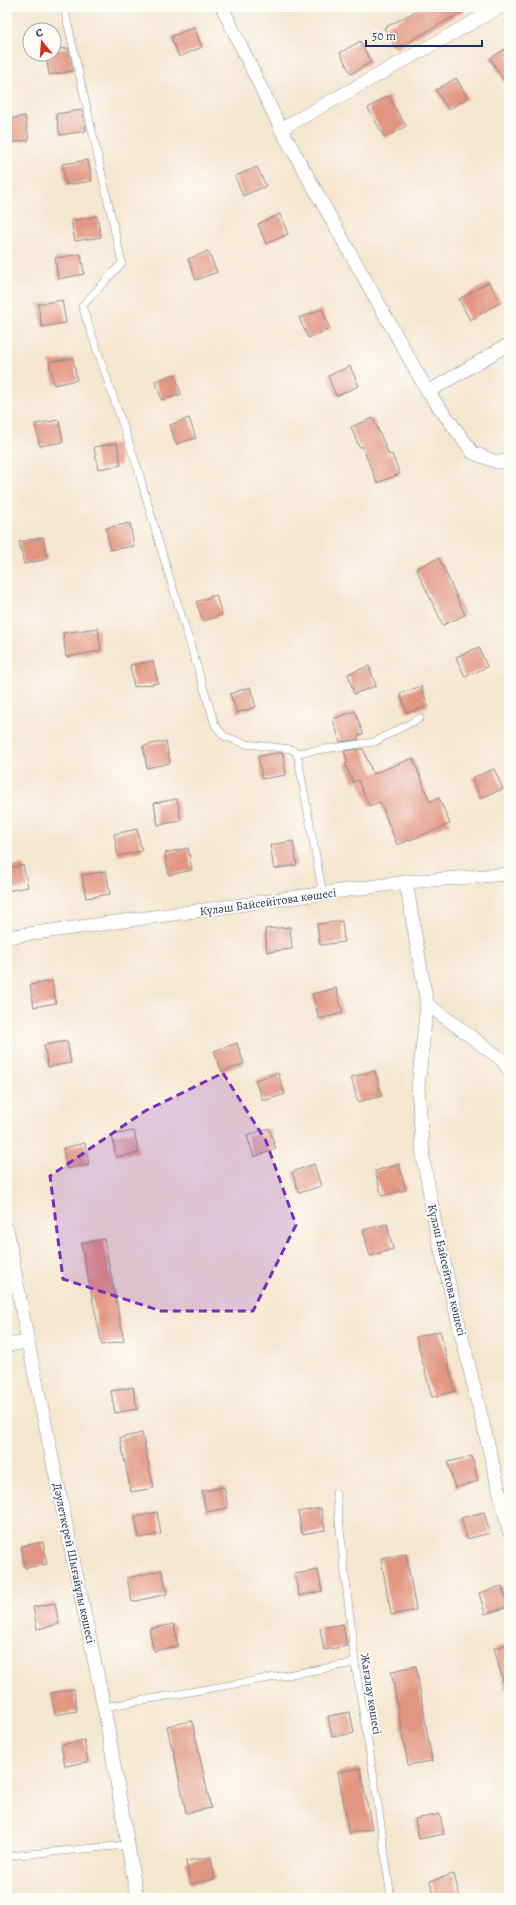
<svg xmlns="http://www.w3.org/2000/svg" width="516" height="1905" viewBox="0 0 516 1905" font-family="Alegreya,serif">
<rect width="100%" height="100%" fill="#fdfcf7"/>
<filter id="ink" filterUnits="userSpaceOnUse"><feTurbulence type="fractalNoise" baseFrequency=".025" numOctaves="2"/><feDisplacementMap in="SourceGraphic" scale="8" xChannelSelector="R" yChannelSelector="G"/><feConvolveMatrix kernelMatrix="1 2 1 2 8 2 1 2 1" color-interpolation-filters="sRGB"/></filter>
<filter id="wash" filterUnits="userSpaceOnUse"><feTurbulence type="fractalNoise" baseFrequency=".012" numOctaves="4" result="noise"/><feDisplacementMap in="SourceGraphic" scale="16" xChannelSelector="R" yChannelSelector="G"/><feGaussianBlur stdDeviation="0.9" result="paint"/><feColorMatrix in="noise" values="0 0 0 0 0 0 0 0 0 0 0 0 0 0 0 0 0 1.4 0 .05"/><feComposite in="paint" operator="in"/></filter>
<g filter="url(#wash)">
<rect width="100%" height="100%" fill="#f5e6cf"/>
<g id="blocks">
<!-- building -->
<g fill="#e29580">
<path d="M424,7H471L396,49L384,28Z"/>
<path d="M194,27L202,47L179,57L171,37Z"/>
<path d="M360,41L371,62L351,74L340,53Z"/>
<path d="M509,47V90L490,58Z"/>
<path d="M68,48L73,71L49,75L46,54H54V50Z"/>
<path d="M456,78L468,98L448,110L436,90Z"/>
<path d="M388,96L406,126L385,138L368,108Z"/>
<path d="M82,110L86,131L60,135L56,114Z"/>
<path d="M25,116L29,140L7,143V119Z"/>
<path d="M88,160L92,181L66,185L62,164Z"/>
<path d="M257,167L266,186L243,196L235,176Z"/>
<path d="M280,214L288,234L266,244L258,224Z"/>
<path d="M97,216L101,237L75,241L71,221Z"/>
<path d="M208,251L217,272L196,280L188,259Z"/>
<path d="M81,254L84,274L58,279L55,258Z"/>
<path d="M489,282L501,302L470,320L459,299Z"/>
<path d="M62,300L66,323L42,327L38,304Z"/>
<path d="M322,309L330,329L308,338L299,318Z"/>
<path d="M73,358L77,380L54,385L49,362Z"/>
<path d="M350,366L359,386L336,396L328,376Z"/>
<path d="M175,374L181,394L162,400L155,381Z"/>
<path d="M189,418L196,438L176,444L170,425Z"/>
<path d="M373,418L389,455L392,454L400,474L377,483L362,446L359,447L351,427Z"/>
<path d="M59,420L63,442L40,446L35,424Z"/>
<path d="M117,443L121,465L98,469L94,447Z"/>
<path d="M130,523L134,546L110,550L106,528Z"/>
<path d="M43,537L47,559L24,564L19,542Z"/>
<path d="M439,558L465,615L443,625L416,568Z"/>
<path d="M216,595L222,615L203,621L196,602Z"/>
<path d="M98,628L101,651L66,657L63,633Z"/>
<path d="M479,647L487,667L465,677L456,657Z"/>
<path d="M153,661L158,683L134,687L130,665Z"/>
<path d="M369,666L376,686L354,694L348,674Z"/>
<path d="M421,686L428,706L407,713L400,694Z"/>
<path d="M250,687L256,707L237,713L230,694Z"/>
<path d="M355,711L363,734L358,736L359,739L340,742L333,719Z"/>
<path d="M166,741L170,763L147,768L143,746Z"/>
<path d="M363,749L373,774L413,758L430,802L439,798L450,824L397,845L380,802L369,806L358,780L353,782L345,764L348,763L344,751Z"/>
<path d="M279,753H283L286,775L262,779L258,756Z"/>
<path d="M494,769L503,789L480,798L472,778Z"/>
<path d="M177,799L181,821L158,825L154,803Z"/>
<path d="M137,829L142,851L118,856L114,834Z"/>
<path d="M293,841L297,865L274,869L270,845Z"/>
<path d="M188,848L192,870L169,875L165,853Z"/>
<path d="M23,865L28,887L7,891V868Z"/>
<path d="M106,871L110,894L86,898L82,875Z"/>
<path d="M342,921L344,942L320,945L317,924Z"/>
<path d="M290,927L292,949L267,952L265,929Z"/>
<path d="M52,981L56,1003L34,1007L30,985Z"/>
<path d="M336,988L343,1013L319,1019L312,994Z"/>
<path d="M67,1041L71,1063L48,1067L44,1045Z"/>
<path d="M237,1043L244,1064L222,1072L214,1051Z"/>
<path d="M375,1071L382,1096L358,1102L351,1077Z"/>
<path d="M278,1073L285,1094L263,1101L255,1080Z"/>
<path d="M269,1128L276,1149L254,1157L247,1136Z"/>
<path d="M134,1131L139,1153L116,1157L112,1135Z"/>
<path d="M85,1143L89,1165L67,1169L63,1148Z"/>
<path d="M314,1164L321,1186L299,1193L292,1172Z"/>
<path d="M399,1164L406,1190L382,1196L375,1171Z"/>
<path d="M387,1224L393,1249L370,1256L363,1230Z"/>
<path d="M104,1239L124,1341L102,1345L81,1243Z"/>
<path d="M440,1331L455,1391L432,1397L416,1337Z"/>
<path d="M133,1387L137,1409L115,1413L111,1391Z"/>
<path d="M142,1433L154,1488L131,1492L120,1438Z"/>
<path d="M472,1456L478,1481L455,1488L448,1462Z"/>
<path d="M224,1487L228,1508L206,1512L202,1491Z"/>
<path d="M321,1508L325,1530L302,1534L298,1512Z"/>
<path d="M157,1512L161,1534L139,1538L135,1517Z"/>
<path d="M484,1512L490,1533L467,1539L461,1518Z"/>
<path d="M43,1542L47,1564L25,1568L21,1546Z"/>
<path d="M406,1554L416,1610L391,1615L381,1558Z"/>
<path d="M162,1570L167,1594L132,1602L127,1578Z"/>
<path d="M318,1570L322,1591L299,1596L295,1574Z"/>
<path d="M502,1586L508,1607L485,1614L479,1593Z"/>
<path d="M55,1603L59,1624L37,1629L33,1607Z"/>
<path d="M174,1624L178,1646L154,1651L149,1629Z"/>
<path d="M343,1624L347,1646L324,1650L320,1628Z"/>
<path d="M509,1644V1688L505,1689L494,1648Z"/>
<path d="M416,1666L432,1761L408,1765L391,1671Z"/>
<path d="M74,1689L77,1711L55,1715L51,1693Z"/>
<path d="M350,1712L354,1733L332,1737L328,1716Z"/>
<path d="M192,1721L211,1808L186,1813L173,1748L172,1749L167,1726Z"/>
<path d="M84,1740L88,1762L65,1766L61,1745Z"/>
<path d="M360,1768L372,1829L349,1833L338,1772Z"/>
<path d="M440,1814L444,1834L419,1839L415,1819Z"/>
<path d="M211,1857L215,1879L190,1884L186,1861Z"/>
<path d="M454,1874L460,1898H435L430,1881Z"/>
</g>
</g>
</g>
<g filter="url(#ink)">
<use href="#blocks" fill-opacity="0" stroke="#888a96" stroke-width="1"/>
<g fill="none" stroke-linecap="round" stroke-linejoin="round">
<!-- service casing -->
<g stroke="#888a96" stroke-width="8">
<g id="service">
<path d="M64,7L122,263L82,306L137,466L160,546L215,725L224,736L246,744L291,749L297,753L374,742L420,718"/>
<path d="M297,753L323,895"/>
<path d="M336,1493L355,1663L377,1797L391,1898"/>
<path d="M104,1707L355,1663"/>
<path d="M7,1856L127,1845"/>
</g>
</g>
<!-- minor casing -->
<g stroke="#888a96" stroke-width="14">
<g id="minor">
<path d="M222,7L281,129L428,392L473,453L497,462L509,461"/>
<path d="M281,129L500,7"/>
<path d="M428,392L509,344"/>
<path d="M406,882L509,874"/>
<path d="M7,937L406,882L427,1004L418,1087L423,1157L437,1234L509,1531"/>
<path d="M427,1004L501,1059L509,1070"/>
<path d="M7,1229L28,1342L104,1707L137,1898"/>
<path d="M7,1345L28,1342"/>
</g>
</g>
<!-- service -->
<use href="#service" stroke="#fff" stroke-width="7"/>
<!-- minor -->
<use href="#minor" stroke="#fff" stroke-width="13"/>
</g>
</g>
<!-- marked area -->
<path fill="#7b2cbf" fill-opacity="0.2" stroke="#7b2cbf" stroke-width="3" stroke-dasharray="8 5" stroke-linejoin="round" d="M223,1073L266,1141L296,1225L253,1311H161L63,1279L50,1176L145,1111Z"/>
<g text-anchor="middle" stroke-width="4" stroke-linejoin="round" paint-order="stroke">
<!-- street labels -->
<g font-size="12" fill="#1b2f5e" stroke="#fdfcf7">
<text transform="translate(268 902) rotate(-8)" y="4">Күләш Байсейітова көшесі</text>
<text transform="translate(447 1270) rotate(77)" y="4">Күләш Байсейтова көшесі</text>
<text transform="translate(74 1563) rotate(78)" y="4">Дәулеткерей Шығайұлы көшесі</text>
<text transform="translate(371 1694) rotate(81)" y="4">Жағалау көшесі</text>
</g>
</g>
<!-- margin -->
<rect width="516" height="1905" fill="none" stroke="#fdfcf7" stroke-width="24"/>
<!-- north arrow -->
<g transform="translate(42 42) rotate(343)"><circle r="19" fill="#fdfcf7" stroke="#a3aaba"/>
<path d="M0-3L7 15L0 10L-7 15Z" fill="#c8321e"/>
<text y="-6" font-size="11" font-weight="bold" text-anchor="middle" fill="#1b2f5e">С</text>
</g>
<!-- scale -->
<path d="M366 40v6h116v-6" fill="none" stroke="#1b2f5e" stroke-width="2"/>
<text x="372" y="40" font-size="12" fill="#1b2f5e" stroke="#fdfcf7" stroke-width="3" paint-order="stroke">50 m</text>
</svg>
